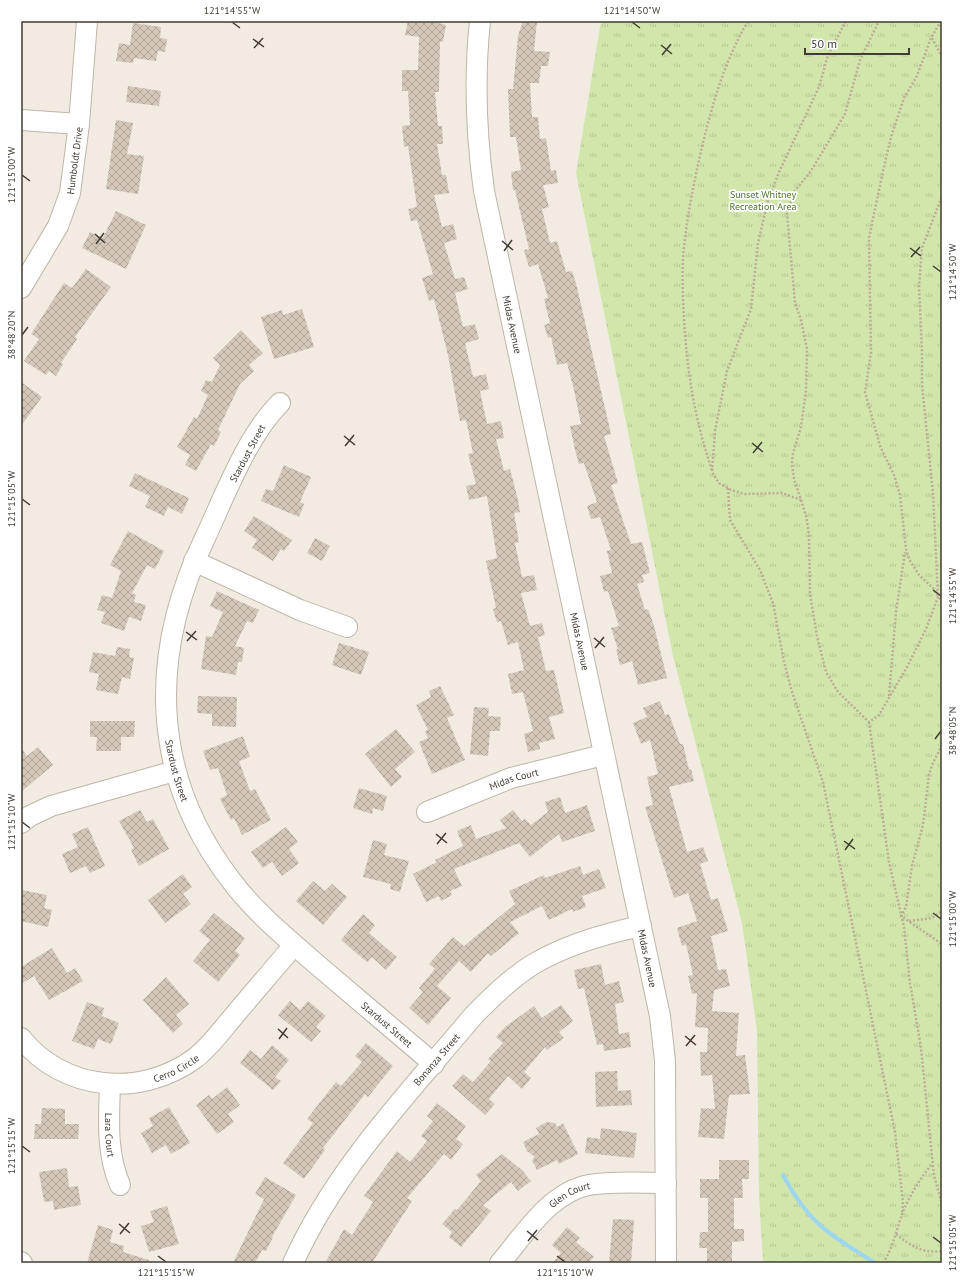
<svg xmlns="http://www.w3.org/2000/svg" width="963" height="1284" viewBox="0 0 963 1284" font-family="'PT Sans',sans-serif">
<defs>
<pattern id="park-tufts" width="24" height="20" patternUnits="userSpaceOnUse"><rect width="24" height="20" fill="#d1e6ab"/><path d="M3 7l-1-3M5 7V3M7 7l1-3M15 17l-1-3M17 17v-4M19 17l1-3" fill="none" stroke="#b5c694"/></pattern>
<pattern id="building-cross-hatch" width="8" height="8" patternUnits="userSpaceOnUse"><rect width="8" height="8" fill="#d5c8bb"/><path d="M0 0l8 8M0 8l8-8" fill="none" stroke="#aea499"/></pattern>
</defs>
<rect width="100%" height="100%" fill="#f1ebe2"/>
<!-- park -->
<path fill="url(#park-tufts)" d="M601,21H942V1263H763L759,1196L757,1031L742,923L673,656L576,173Z"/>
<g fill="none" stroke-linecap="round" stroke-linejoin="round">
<!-- stream -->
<path stroke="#9ed5ef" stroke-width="4" d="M783,1175C809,1224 829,1234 875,1263"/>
</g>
<!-- building -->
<g fill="url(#building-cross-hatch)">
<path d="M408,21H438V23L446,25L443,42L440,41L439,92H435L438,126H442L443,144H437L442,175H446L449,193L434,195L442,227L453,224L457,239L444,243L455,279L464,277L468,289L455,293L463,327L475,324L479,339L465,343L473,377L486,374L489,389L480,391L487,424L501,421L504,438L496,439L504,471L510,469L518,500L520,512L514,513L519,542L515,543L522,577L534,575L537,590L521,593L530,626L542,623L545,635L538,637L546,671L554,670L564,713L549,717L555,739L539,743L540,749L528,752L524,734L533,731L523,692L512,694L508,674L524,670L518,642L508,645L501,621L497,622L493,609L496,608L486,561L497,558L487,496L469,500L466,486L476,484L468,454L473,453L466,420L460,421L448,355L434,299L429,301L422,278L433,274L417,220L411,221L408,209L417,207L408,146L404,147L402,126L410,125L408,91H402V70H418L419,37L405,35Z"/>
<path d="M523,21H537L534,51L550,52L548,66H541L539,83H530L532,117H538L540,139L546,138L551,171L556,170L558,183L543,185L549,207L542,209L550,243L557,241L566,272L572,271L576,283L611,434L604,436L618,483L611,485L631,544L642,542L650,573L642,575L644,582L637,584L645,610L648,609L654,626L667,678L638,685L632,661L620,665L616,650L618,649L611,628L619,626L608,591L604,592L600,576L612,573L607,551L611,550L600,517L591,519L587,506L597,502L584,463L579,464L575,450L570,426L581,424L574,390L567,363L557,365L551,337L548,338L544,325L550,323L544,299L548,298L538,264L529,267L524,250L529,249L515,190H513L511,172L521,170L516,137H510L508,89H513L518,36Z"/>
<path d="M133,23L161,27L160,38L167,39L165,52L158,51L156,61L134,58L133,63L116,61L119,43L130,45Z"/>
<path d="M128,86L161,91L159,106L126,102Z"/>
<path d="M116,120L133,123L127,154L144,156L138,194L106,189Z"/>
<path d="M116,211L146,225L126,269L82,248L90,232L103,238Z"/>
<path d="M86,269L111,287L75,337L77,339L61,363L63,364L56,376L49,371L46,375L24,361L39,339L31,334L64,283L72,288Z"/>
<path d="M302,309L314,347L274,359L261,317L282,310L283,315Z"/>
<path d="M241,330L263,353L249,365L254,371L240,384L218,430L221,432L214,446L211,444L196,471L185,465L190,455L177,447L194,417L197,419L208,395L201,391L206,380L212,382L220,365L213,358Z"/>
<path d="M21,382L42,397L21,426Z"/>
<path d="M284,465L311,477L300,502L304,504L299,517L261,501L266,489L273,491Z"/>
<path d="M135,473L189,498L182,514L168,507L164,516L145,507L150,496L129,486Z"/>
<path d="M254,516L292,540L284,551L281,549L273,561L252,548L257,540L244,531Z"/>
<path d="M128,531L164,551L155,569L147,565L132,593L136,595L134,602L146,605L141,621L129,617L124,631L101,623L105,612L97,610L102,595L112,598L121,571L110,565Z"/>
<path d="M315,538L330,546L322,561L307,553Z"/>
<path d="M217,591L259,610L253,623L247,621L235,646L244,648L242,662H238L236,675L201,669L206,636L212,637L223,612L210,606Z"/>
<path d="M339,643L369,652L361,675L332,665Z"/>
<path d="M117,647L130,649L129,657L134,658L130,679L122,677L118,694L96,690L99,674L89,672L93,652L115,656Z"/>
<path d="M440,686L454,715L447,718L465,760L432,774L419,742L428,738L425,731L428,730L416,705L431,697L429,691Z"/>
<path d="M198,696L237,697L236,727L212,726V714L197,713Z"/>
<path d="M660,701L665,715L669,714L680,744H683L689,770L691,769L694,781L669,787L687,852L703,847L708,861L700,864L711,900L718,898L728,931L711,936L718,970L726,969L730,986L714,990L712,1011L739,1013L736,1056L745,1055L750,1094L729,1095L724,1139L698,1137L701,1108L715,1109L712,1075L701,1076L700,1052H707L708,1028L695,1027L697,993L692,994L688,976L693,975L686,944L682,946L677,928L697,921L688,893L674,898L645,807L653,805L647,777L658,774L650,740L641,744L633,723L647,717L643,708Z"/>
<path d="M474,707L489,708L488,716L501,717L500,731H490L488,756L470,754Z"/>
<path d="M90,721H135L134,737H121V751H96L97,737H90Z"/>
<path d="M396,729L415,752L395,769L402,777L391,787L365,754Z"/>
<path d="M243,736L250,757L239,761L250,791L255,789L271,820L242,835L234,818L231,820L220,799L227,795L218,768L210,770L203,751Z"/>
<path d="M38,747L53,765L21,792V748L27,756Z"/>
<path d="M359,788L387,796L383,811L373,808L372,814L353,808Z"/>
<path d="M560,797L565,813L587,805L595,831L562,842L559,834L530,857L519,843L454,869L462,886L450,891L452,895L441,901L439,896L426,902L413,874L437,862L435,860L463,846L457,831L471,825L476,839L506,828L500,820L513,810L522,821L525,819L531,825L548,812L545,802Z"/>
<path d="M140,810L147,822L153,819L169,849L139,866L131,850L134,848L119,821Z"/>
<path d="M88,827L105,866L90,873L86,866L70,873L62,854L78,847L72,834Z"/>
<path d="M286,827L298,842L289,849L299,863L282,876L272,862L263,868L251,852Z"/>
<path d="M373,840L387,844L384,855L409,861L400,892L390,889L391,884L363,877Z"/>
<path d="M580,866L583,875L599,869L606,888L582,896L586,907L573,912L572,909L549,920L542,906L510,922L519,933L491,956L488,953L471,972L459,961L437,986L451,998L428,1025L409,1008L423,992L419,988L435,969L429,964L453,937L464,946L515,904L509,891L544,875L545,878Z"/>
<path d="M183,874L192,887L183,894L191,904L165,923L148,900Z"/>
<path d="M313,881L325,891L332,884L347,897L323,925L296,901Z"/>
<path d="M22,890L47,895L44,908L52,910L48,927L21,921Z"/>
<path d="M214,913L245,938L235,951L240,955L218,982L193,961L210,940L199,931Z"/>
<path d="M363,914L375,925L369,933L397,957L386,970L372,957L367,962L341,940Z"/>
<path d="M52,948L67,973L75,968L83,981L49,1000L34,976L21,984V967Z"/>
<path d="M601,964L605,985L619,981L624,1002L615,1004L619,1034L629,1032L631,1047L604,1051L603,1044L597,1045L584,988L578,989L574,970Z"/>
<path d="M166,977L189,1004L176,1015L183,1024L173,1033L143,1000Z"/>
<path d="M290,1001L300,1010L308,1001L326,1016L316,1027L321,1031L311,1042L278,1015Z"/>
<path d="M87,1002L104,1008L102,1016L119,1023L111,1044L98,1039L94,1049L72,1041Z"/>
<path d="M561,1005L573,1021L559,1032L564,1038L547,1050L545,1047L524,1072L531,1078L522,1089L508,1076L489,1099L495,1104L485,1115L452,1086L463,1074L473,1082L491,1061L488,1059L503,1043L496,1037L505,1027L534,1006L542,1018Z"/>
<path d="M366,1043L393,1066L368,1097L365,1094L323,1148L325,1150L304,1179L283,1163L313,1123L307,1119L336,1082L341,1086L362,1062L355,1056Z"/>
<path d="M272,1045L289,1060L275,1077L281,1081L273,1090L240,1063L250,1050L261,1059Z"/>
<path d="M617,1071L618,1091L631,1090L632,1105L596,1107L595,1072Z"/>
<path d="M227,1087L240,1105L228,1114L234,1122L217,1134L196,1105L209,1095L212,1099Z"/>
<path d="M437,1103L466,1126L456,1139L463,1144L451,1160L444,1154L407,1198L412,1201L372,1263H325L344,1229L352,1235L373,1202L364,1196L397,1151L410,1162L427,1141L421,1136L433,1121L427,1116Z"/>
<path d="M169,1107L190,1143L171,1154L166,1145L152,1153L141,1133L153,1126L149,1118Z"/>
<path d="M42,1108L65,1109V1124H79L78,1139H34L35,1124H41Z"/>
<path d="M547,1122L555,1123L557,1127L563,1123L578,1154L559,1164L557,1160L537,1170L532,1160L535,1157L527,1151L523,1142L539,1134L536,1128Z"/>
<path d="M601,1128L637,1133L634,1158L585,1153L587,1137L600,1139Z"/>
<path d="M502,1154L522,1170L531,1181L518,1191L511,1182L483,1205L491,1211L461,1247L449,1237L452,1232L442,1224L455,1209L457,1210L481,1181L476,1175Z"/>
<path d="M719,1160H749V1179H742L743,1198H734V1229H744V1241L732,1242V1263H707V1248H699L700,1232H708V1198H700V1179H719Z"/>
<path d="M67,1168L69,1187L78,1186L81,1205L54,1210L53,1201L44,1202L39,1172Z"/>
<path d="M265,1177L296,1195L272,1237H273L266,1251L262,1250L255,1263H233L264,1199L255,1194Z"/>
<path d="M167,1206L179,1244L149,1252L141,1226L154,1222L150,1211Z"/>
<path d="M613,1219L634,1220L631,1263H609Z"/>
<path d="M98,1225L113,1230L110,1242L124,1246L123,1252L149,1260L148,1263H87Z"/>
<path d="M567,1227L580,1238L576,1242L594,1257L588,1263H553L561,1253L552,1245Z"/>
</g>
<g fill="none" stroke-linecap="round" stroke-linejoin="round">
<!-- minor casing -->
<g stroke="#bfb5a8" stroke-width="22">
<g id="minor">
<path id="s1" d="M480,21C474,78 476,134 484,191L660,1016L665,1061L666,1263"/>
<path d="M21,120L79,124"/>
<path id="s2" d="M21,288L58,226L70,193L79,124L87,21"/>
<path id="s3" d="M280,403C247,436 225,495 205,538C149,654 150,774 230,879C255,913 290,941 321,968C359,1000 396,1032 434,1064"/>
<path d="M194,561L300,610L347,627"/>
<path id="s4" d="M427,812L511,778L603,755"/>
<path d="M21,823L30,816L51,806L175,771"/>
<path id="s5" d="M21,1038C63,1091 140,1098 194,1059C209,1048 221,1031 233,1017C253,993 274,969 294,945"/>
<path id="s6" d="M110,1084C109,1119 106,1152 120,1185"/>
<path d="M21,1262L22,1263"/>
<path id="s7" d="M293,1263C336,1168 408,1094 474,1015C492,997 510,979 532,965C565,945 603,934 641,926"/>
<path id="s8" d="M500,1263C524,1235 550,1192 589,1185C613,1181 641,1183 666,1183"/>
</g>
</g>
<!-- path -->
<g stroke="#beac97" stroke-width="2.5" stroke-dasharray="2 2" stroke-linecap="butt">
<path d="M846,21L828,55L819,87L780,170L768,200L758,243L751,309L727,371L715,431L712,472L719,483L731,490L745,494L782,493L801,500L794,479L792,464L793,453L801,427L806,391L807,349L801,320L795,303L787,213L794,192L811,171L845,114L860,60L879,21"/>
<path d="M941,21L931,38L917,76L904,98L891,137L883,171L869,238L871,353L865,392L880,446L894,475L900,495L906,549L909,559L919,575L933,588L942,602"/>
<path d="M932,38L942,57"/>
<path d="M712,470C695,421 687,371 684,319C683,299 682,278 683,258C686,222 693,187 701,151C712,105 724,62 748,21"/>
<path d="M728,488L730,520L760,570L773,603L784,662L792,692L823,782L895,1132L903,1202L902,1215"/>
<path d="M801,500L806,515L809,535L810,594L817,636L826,672L838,692L869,722L879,715L907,667L926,629L938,597L933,493L922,385V352L919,287L922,248L942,196"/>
<path d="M889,696L896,612L905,552"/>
<path d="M869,722L889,862L904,927L910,983L921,1048L934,1176L942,1204"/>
<path d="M942,745L932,765L929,775L923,825L912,866L906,907L901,916L942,944"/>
<path d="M909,921L932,918L942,911"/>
<path d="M896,1234C911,1246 923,1254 942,1251"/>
<path d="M883,1263C892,1249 896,1233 901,1217C908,1198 919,1180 932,1164"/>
</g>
<!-- minor -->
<use href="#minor" stroke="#fff" stroke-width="20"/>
</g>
<!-- ticks -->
<path fill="none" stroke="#423b33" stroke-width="1.5" d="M232,22L240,28M632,22L640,28M253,39L264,47M661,45L672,54M254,48L263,38M662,55L671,44M22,175L30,181M95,234L105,243M502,241L513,250M96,244L104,233M910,248L921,256M504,251L512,240M911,257L920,247M933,266L941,272M22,335L28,327M344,436L355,445M752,443L763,452M345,446L354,435M753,453L762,442M22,499L30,505M933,590L941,596M186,632L197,640M594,638L605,647M187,641L196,631M595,648L604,637M935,739L941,731M22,822L30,828M436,834L447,843M844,841L855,849M437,844L446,833M845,850L853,839M933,913L941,919M278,1029L288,1038M685,1036L696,1045M279,1039L287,1028M686,1046L695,1035M22,1146L30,1152M119,1224L130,1233M527,1231L538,1240M120,1234L129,1223M933,1237L941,1243M528,1241L537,1230M158,1256L166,1262M557,1256L565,1262"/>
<g text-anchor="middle" stroke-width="3.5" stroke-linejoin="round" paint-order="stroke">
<!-- street labels -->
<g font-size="10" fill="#423b33" stroke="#fff">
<text dy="4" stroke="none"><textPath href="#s2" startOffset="140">Humboldt Drive</textPath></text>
<text dy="4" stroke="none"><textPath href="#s1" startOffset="307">Midas Avenue</textPath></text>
<text transform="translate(247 453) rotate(-62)" y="4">Stardust Street</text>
<text dy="4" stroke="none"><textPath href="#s1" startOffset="631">Midas Avenue</textPath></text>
<text dy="4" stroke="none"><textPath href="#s3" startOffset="395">Stardust Street</textPath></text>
<text dy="4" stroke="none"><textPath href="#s4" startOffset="93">Midas Court</textPath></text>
<text dy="4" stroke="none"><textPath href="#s1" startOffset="955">Midas Avenue</textPath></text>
<text dy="4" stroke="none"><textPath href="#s3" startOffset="731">Stardust Street</textPath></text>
<text dy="4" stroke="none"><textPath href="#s7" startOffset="250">Bonanza Street</textPath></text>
<text dy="4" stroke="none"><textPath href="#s5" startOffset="172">Cerro Circle</textPath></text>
<text dy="4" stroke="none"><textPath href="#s6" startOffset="51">Lara Court</textPath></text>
<text dy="4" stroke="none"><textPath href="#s8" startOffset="99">Glen Court</textPath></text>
</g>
<!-- park labels -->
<g font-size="10" fill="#4b7328" stroke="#fff">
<text x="763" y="198">Sunset Whitney<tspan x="763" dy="12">Recreation Area</tspan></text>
</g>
</g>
<!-- border -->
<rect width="963" height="1284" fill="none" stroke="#ffffff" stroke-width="44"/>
<!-- scale -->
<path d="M805 48v6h104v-6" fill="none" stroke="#423b33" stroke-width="2"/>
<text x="811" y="48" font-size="12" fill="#423b33" stroke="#ffffff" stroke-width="3" paint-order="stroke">50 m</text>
<rect x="22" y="22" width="919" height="1240" fill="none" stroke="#423b33" stroke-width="1.5"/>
<g font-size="10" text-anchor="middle" fill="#423b33">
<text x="232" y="14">121°14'55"W</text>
<text x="632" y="14">121°14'50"W</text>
<text transform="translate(11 175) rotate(-90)" y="4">121°15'00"W</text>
<text transform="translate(952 272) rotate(-90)" y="4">121°14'50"W</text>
<text transform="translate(11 335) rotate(-90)" y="4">38°48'20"N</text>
<text transform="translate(11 499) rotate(-90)" y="4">121°15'05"W</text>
<text transform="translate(952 596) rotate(-90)" y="4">121°14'55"W</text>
<text transform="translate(952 731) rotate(-90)" y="4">38°48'05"N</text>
<text transform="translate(11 822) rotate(-90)" y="4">121°15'10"W</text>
<text transform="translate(952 919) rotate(-90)" y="4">121°15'00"W</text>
<text transform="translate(11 1146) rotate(-90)" y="4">121°15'15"W</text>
<text transform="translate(952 1243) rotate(-90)" y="4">121°15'05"W</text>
<text x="166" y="1276">121°15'15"W</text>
<text x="565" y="1276">121°15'10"W</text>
</g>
</svg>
